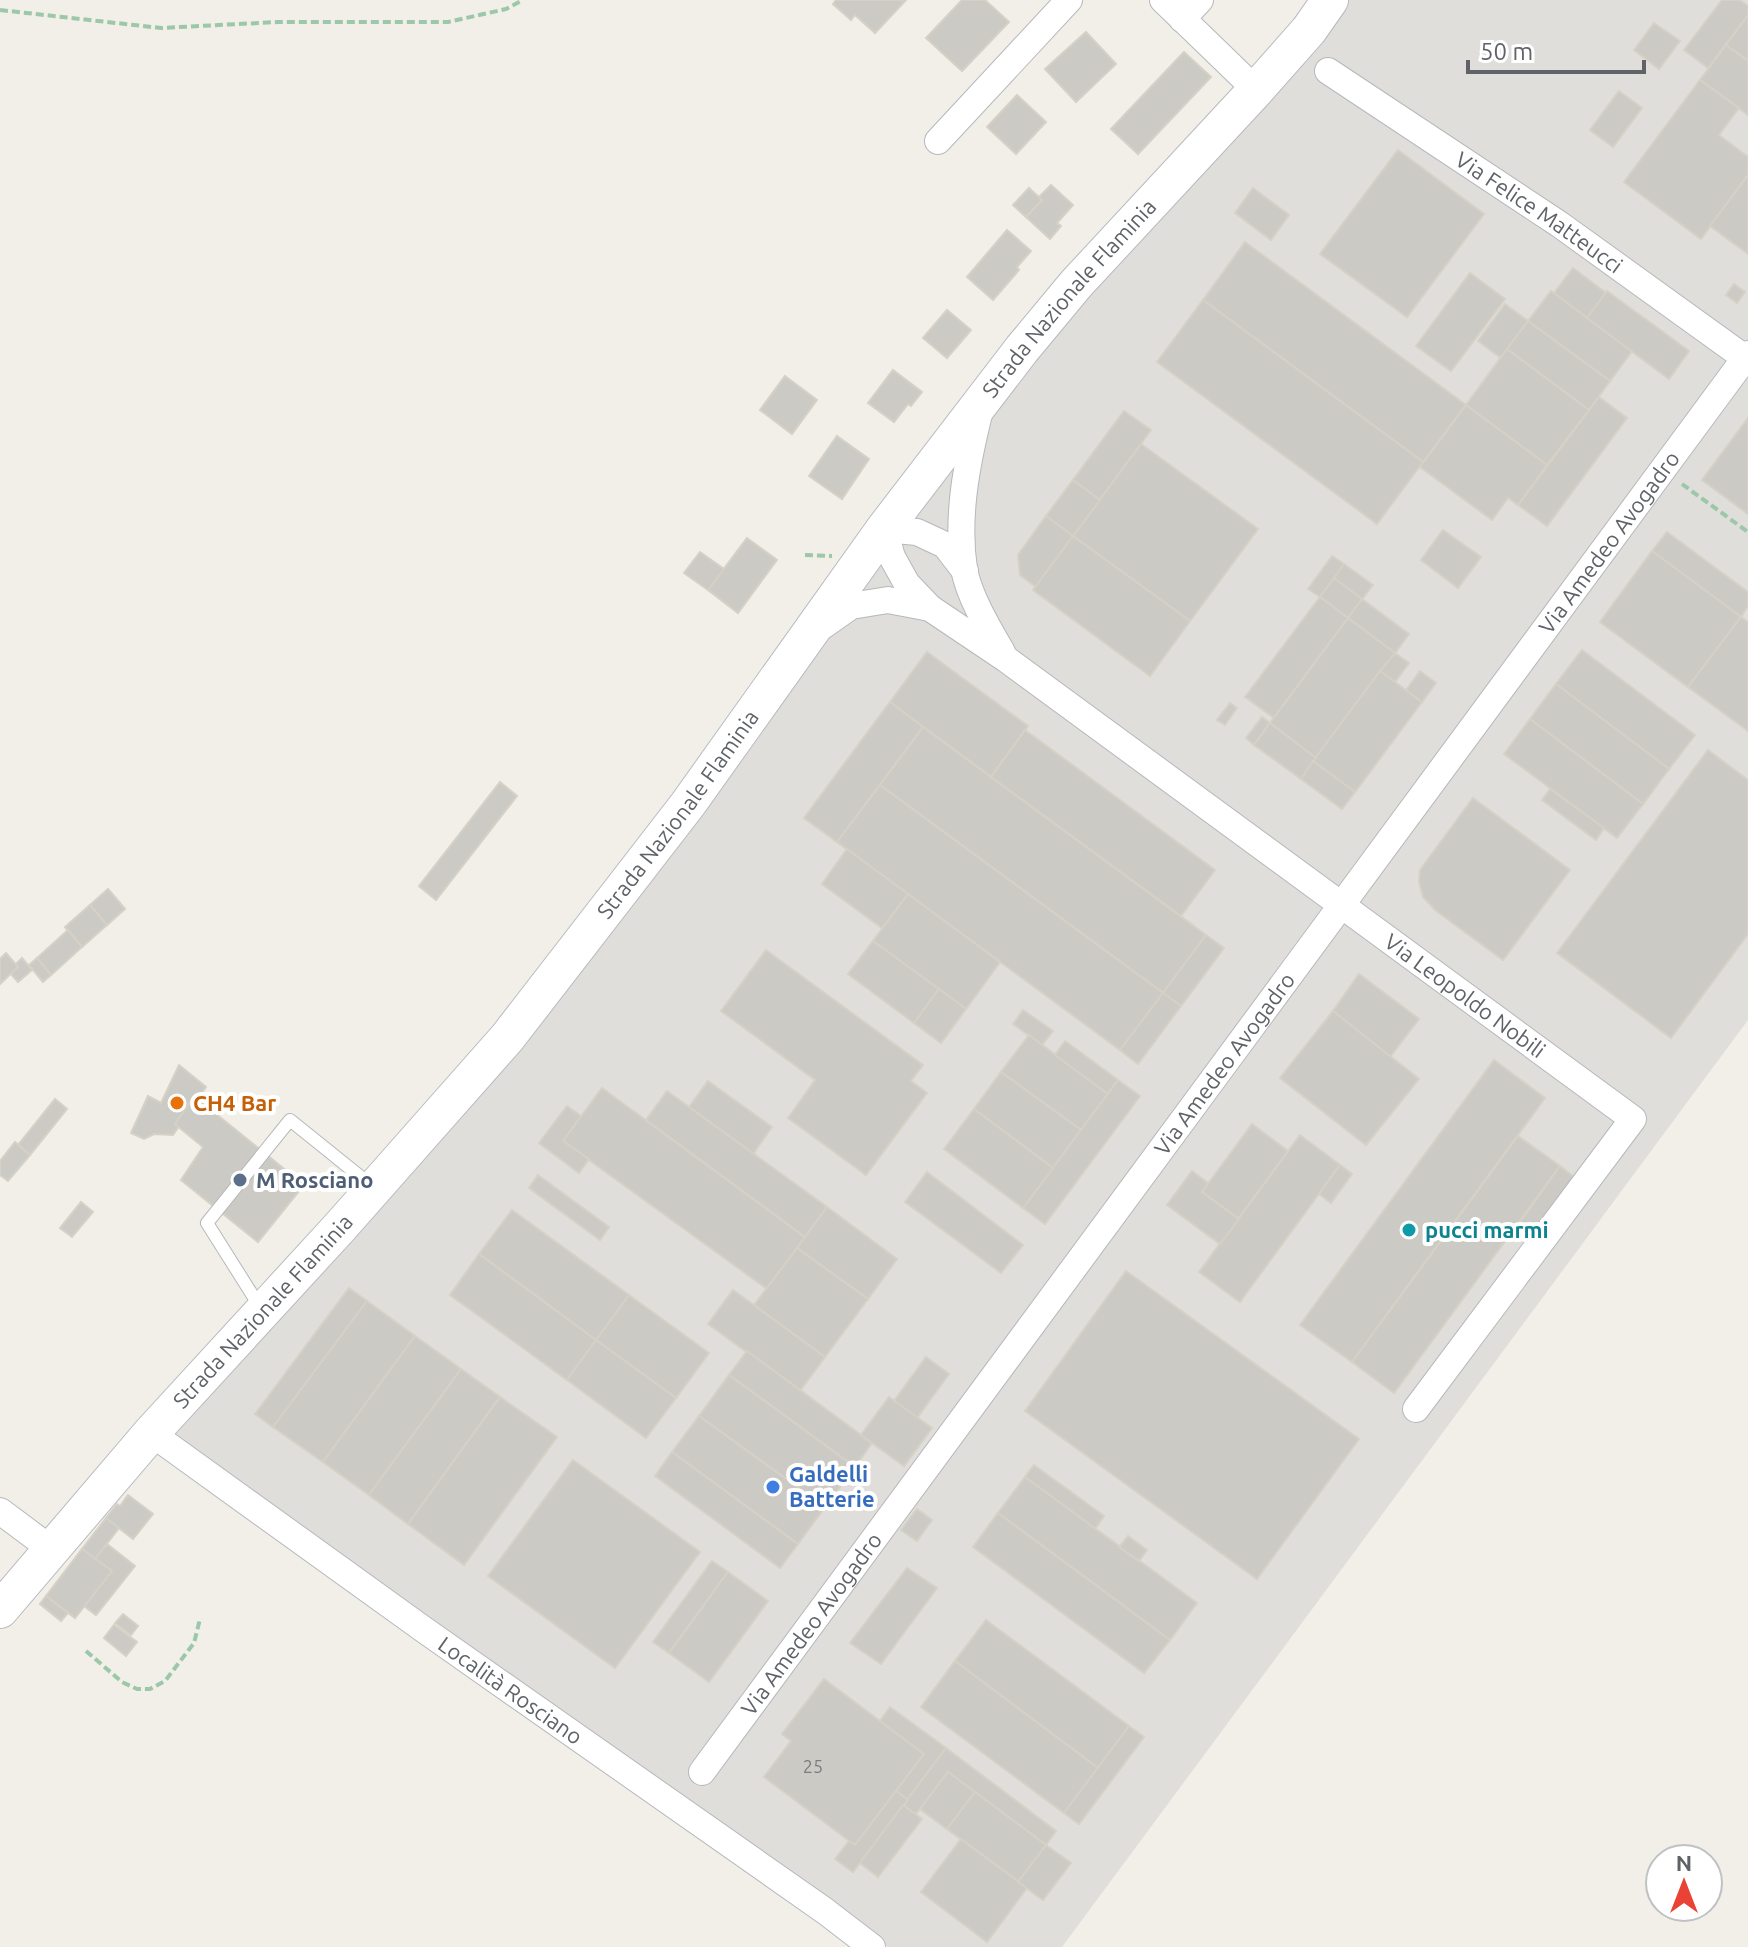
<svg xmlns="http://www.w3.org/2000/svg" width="1748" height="1947" viewBox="0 0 1748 1947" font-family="Ubuntu,sans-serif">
<rect width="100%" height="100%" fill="#f1efe8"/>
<!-- industrial -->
<path fill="#e0deda" d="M1344,0H1748V1020L1062,1947H888L831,1904L165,1435L996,402Z"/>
<!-- building -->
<g fill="#cccac5" stroke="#d6d1c6" stroke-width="2">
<path d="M836,0H906L875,33L855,15L851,20L833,4Z"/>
<path d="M962,0H985L1009,22L962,71L926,38Z"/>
<path d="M1722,0H1740L1748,6V15L1708,68L1684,50Z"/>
<path d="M1748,15V61L1726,45Z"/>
<path d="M1654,23L1680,41L1659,69L1634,50Z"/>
<path d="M1086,32L1116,64L1076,102L1045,69Z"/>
<path d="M1726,45L1748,61V115L1700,80Z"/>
<path d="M1184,52L1211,77L1138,154L1111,129Z"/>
<path d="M1700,80L1739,108L1719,135L1748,157V175L1701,239L1624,182Z"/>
<path d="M1619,91L1642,108L1613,147L1590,130Z"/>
<path d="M1017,95L1046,122L1016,154L987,127Z"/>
<path d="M1398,150L1484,214L1407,317L1320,254Z"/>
<path d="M1748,175V254L1710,226Z"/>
<path d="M1051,185L1073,205L1057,223L1061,226L1050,239L1026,217L1042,200L1039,197Z"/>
<path d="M1029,188L1042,200L1026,217L1013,205Z"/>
<path d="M1253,188L1289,215L1271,240L1235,213Z"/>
<path d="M1007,230L1031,251L1017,267L1019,270L993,300L967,277Z"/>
<path d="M1245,242L1466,405L1423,462L1203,300Z"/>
<path d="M1573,268L1606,293L1587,318L1554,293Z"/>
<path d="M1470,273L1505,299L1451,371L1416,346Z"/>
<path d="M1734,284L1745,292L1737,303L1726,295Z"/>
<path d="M1551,291L1632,351L1610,381L1528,321Z"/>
<path d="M1607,291L1689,351L1669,379L1587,318Z"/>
<path d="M1203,300L1423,462L1377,524L1157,362Z"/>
<path d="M1505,304L1528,321L1501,358L1478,341Z"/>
<path d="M947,310L971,330L947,358L923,338Z"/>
<path d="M1528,321L1610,381L1589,410L1507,349Z"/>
<path d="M1507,349L1589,410L1547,465L1466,405Z"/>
<path d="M893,370L922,392L911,406L908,404L894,422L868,403Z"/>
<path d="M785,376L817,400L792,434L760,410Z"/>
<path d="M1599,397L1627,418L1547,526L1518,505Z"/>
<path d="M1466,405L1547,465L1518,505L1508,498L1492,520L1420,467Z"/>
<path d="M1124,411L1151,430L1100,500L1073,480Z"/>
<path d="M1748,418V514L1702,480Z"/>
<path d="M837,436L869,459L842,499L809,476Z"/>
<path d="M1141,444L1258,529L1190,621L1073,536Z"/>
<path d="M1073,480L1100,500L1073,536L1046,516Z"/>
<path d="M1046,516L1073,536L1036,587L1020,575L1018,555Z"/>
<path d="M1443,530L1481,557L1458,588L1421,560Z"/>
<path d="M1667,532L1748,592V606L1741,617L1652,551Z"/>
<path d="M1073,536L1190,621L1150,676L1033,590Z"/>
<path d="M747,538L777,560L738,613L708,590Z"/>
<path d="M1652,551L1741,617L1688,687L1600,622Z"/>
<path d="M700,552L724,569L708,590L684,573Z"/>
<path d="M1332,556L1344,564L1320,597L1308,589Z"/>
<path d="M1344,564L1373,585L1362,599L1334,578Z"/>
<path d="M1334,578L1362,599L1348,618L1320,597Z"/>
<path d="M1320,597L1348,618L1274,718L1245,697Z"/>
<path d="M1362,599L1409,634L1395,653L1348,618Z"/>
<path d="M1741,617L1748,622V731L1688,687Z"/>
<path d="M1348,618L1395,653L1316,758L1270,723Z"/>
<path d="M1582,650L1695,735L1669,769L1556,684Z"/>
<path d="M927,652L1028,726L991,777L890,702Z"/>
<path d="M1395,653L1409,663L1395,682L1380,671Z"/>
<path d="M1380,671L1422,702L1355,792L1313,761Z"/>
<path d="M1420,671L1436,683L1422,702L1406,690Z"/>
<path d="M1556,684L1669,769L1643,804L1530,719Z"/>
<path d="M890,702L923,727L837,842L804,818Z"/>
<path d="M1230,703L1237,708L1225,725L1217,720Z"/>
<path d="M1262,717L1270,723L1254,745L1246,738Z"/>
<path d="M1530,719L1643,804L1617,838L1504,754Z"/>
<path d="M1270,723L1316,758L1301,779L1254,745Z"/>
<path d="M923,727L1206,935L1163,993L880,785Z"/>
<path d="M1025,730L1215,870L1181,916L991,777Z"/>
<path d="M1708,750L1748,780V934L1671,1038L1557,953Z"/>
<path d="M1313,761L1355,792L1342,809L1301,779Z"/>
<path d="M500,782L517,796L436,900L419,886Z"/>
<path d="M880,785L1163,993L1120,1050L837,842Z"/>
<path d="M1550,789L1604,828L1596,840L1542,800Z"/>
<path d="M1473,798L1570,870L1503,960L1435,910L1423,897L1419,882L1420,870L1428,859Z"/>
<path d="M847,849L908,894L882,928L822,884Z"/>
<path d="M108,889L125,909L107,925L90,905Z"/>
<path d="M908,894L1000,962L966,1009L873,941Z"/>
<path d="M90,905L107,925L82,947L65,927Z"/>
<path d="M68,930L82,947L51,975L37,958Z"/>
<path d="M1206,935L1224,948L1181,1006L1163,993Z"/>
<path d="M873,941L939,989L914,1023L848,974Z"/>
<path d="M766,950L923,1065L911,1081L927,1093L866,1175L788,1118L815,1080L721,1011Z"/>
<path d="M6,953L18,967L0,984V959Z"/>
<path d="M22,958L32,970L18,982L11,974L18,967L16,964Z"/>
<path d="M37,958L51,975L43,982L29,965Z"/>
<path d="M1359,974L1419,1019L1390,1057L1333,1011Z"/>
<path d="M939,989L966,1009L941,1043L914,1023Z"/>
<path d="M1163,993L1181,1006L1138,1064L1120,1050Z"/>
<path d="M1023,1010L1053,1031L1042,1045L1013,1024Z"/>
<path d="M1333,1011L1419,1079L1366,1145L1280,1078Z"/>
<path d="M1029,1035L1108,1094L1081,1130L1001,1072Z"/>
<path d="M1065,1041L1118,1080L1108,1094L1055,1055Z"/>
<path d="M1494,1060L1545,1098L1352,1362L1300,1325Z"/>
<path d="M179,1065L206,1087L173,1135L154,1134L144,1139L131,1133L148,1096L161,1103Z"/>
<path d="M1001,1072L1081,1130L1053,1168L974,1109Z"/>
<path d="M1118,1080L1140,1096L1045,1224L1023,1208Z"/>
<path d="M708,1081L772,1127L753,1154L689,1107Z"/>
<path d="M602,1088L805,1237L767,1289L563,1141Z"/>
<path d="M667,1091L827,1207L805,1237L646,1120Z"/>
<path d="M194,1096L304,1185L258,1242L181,1180L203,1147L175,1124Z"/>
<path d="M55,1099L67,1109L30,1155L18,1145Z"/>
<path d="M567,1106L581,1116L563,1141L589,1159L579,1173L539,1143Z"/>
<path d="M974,1109L1053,1168L1023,1208L944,1149Z"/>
<path d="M1252,1124L1288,1151L1239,1219L1202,1192Z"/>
<path d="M1300,1135L1340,1165L1240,1302L1199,1272Z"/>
<path d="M1518,1136L1560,1166L1394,1393L1352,1362Z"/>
<path d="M15,1142L30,1155L8,1181L0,1175V1161Z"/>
<path d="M1340,1165L1352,1174L1331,1203L1319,1194Z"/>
<path d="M1560,1166L1574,1177L1532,1235L1518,1225Z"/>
<path d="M1192,1171L1208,1183L1202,1192L1239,1219L1220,1244L1167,1205Z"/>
<path d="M927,1172L1023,1245L1001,1273L905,1202Z"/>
<path d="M538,1175L609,1227L600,1240L529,1188Z"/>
<path d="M81,1202L93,1212L72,1237L60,1228Z"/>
<path d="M827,1207L897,1259L868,1299L797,1248Z"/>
<path d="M512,1210L629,1295L596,1340L479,1254Z"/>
<path d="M797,1248L868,1299L825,1357L754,1305Z"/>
<path d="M479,1254L596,1340L567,1380L450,1295Z"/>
<path d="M1126,1271L1359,1439L1257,1579L1025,1411Z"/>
<path d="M349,1288L367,1301L273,1427L255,1414Z"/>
<path d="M733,1290L825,1357L800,1391L708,1324Z"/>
<path d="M629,1295L709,1353L676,1398L596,1340Z"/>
<path d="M367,1301L415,1336L323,1462L273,1427Z"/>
<path d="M415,1336L461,1369L369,1495L323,1462Z"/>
<path d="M596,1340L676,1398L646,1438L567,1380Z"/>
<path d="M747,1351L872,1443L855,1467L729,1375Z"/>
<path d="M926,1357L949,1374L917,1418L894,1401Z"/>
<path d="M461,1369L500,1397L408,1524L369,1495Z"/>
<path d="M729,1375L855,1467L825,1507L699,1416Z"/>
<path d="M500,1397L557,1437L464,1565L408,1524Z"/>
<path d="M889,1397L932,1428L904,1466L861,1435Z"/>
<path d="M699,1416L825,1507L798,1544L672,1452Z"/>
<path d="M672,1452L798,1544L780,1568L655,1476Z"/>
<path d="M573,1460L700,1552L615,1668L488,1576Z"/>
<path d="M1034,1465L1104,1516L1095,1529L1025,1477Z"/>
<path d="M1025,1477L1197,1603L1170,1640L998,1513Z"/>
<path d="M128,1495L153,1514L133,1539L106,1518L117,1504L120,1506Z"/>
<path d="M917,1509L932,1520L917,1541L901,1530Z"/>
<path d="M998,1513L1170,1640L1144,1673L973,1547Z"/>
<path d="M106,1518L119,1528L95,1559L82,1549Z"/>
<path d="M1128,1536L1147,1550L1139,1561L1119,1547Z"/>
<path d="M107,1544L135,1566L96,1615L84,1606L112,1571L95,1559Z"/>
<path d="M82,1549L112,1571L75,1618L46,1596Z"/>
<path d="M712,1561L728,1572L669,1653L653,1642Z"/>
<path d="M907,1568L937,1588L881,1664L850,1643Z"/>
<path d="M728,1572L768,1601L709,1682L669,1653Z"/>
<path d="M46,1596L68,1613L61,1621L40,1604Z"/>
<path d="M123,1614L138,1626L131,1635L115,1623Z"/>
<path d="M986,1620L1129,1726L1098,1768L955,1661Z"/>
<path d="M114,1625L137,1642L126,1656L104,1638Z"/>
<path d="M955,1661L1098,1768L1064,1813L921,1707Z"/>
<path d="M824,1679L924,1754L855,1845L764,1777L791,1741L782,1734Z"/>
<path d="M890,1707L946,1748L908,1800L896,1791L924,1754L880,1721Z"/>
<path d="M1129,1726L1144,1737L1079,1824L1064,1813Z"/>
<path d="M946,1748L1056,1831L1046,1845L948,1772L916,1814L903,1805Z"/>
<path d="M948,1772L975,1792L947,1829L920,1809Z"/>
<path d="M896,1791L908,1800L853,1872L835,1859L849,1841L855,1845Z"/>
<path d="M975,1792L1046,1845L1018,1882L947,1829Z"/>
<path d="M903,1805L922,1819L878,1877L860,1863Z"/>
<path d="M961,1839L1027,1888L987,1942L921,1892Z"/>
<path d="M1046,1845L1071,1863L1043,1900L1018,1882Z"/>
</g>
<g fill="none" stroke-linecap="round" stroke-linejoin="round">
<!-- service casing -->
<g stroke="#b5b8bc" stroke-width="14">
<path id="service" d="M260,1307L207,1223L290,1120L372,1186"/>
</g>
<!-- minor casing -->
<g stroke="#b5b8bc" stroke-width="28">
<g id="minor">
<path d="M1163,0L1256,90"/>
<path d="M1182,19L1200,0"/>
<path id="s1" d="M1328,71L1559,224L1745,358"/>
<path d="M938,141L1069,0"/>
<path d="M980,410C967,462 956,516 964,569C969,596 988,628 1002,652"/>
<path d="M930,608L907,584L892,557L884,529L917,532L945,545L965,571"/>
<path id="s2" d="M824,625L851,606L888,600L930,608L1006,659L1633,1119L1416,1409"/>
<path id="s3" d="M151,1433L423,1629L825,1911L872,1947"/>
<path d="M0,1511L51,1549"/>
<path id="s4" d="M702,1772L1748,354"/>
</g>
</g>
<!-- secondary casing -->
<g stroke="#b6babf" stroke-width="38">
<g id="secondary">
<path id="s5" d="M0,1610L151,1433L340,1227L507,1038L688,804L884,529L1022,349L1076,284L1256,90L1309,30L1330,0"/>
</g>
</g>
<!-- path -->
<g stroke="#9cc7a9" stroke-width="4" stroke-dasharray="8 4" stroke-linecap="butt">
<path d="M0,10L161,28L278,22H448L506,9L523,0"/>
<path d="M1682,484L1748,532"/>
<path d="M805,555L832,556"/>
<path d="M86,1651L122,1682L137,1689H150L165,1681L194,1643L200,1619"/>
</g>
<!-- service -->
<use href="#service" stroke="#fff" stroke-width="12"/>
<!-- minor -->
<use href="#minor" stroke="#fff" stroke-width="26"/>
<!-- secondary -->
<use href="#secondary" stroke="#fff" stroke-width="36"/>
</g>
<!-- markers -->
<circle fill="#e8710a" stroke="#fff" stroke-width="3" cx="177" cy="1103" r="8"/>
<circle fill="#5c6f8a" stroke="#fff" stroke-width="3" cx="240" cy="1180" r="8"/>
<circle fill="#0f9aa8" stroke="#fff" stroke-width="3" cx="1409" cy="1230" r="8"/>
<circle fill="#3f7fe0" stroke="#fff" stroke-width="3" cx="773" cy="1487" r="8"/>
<g text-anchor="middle" stroke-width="8" stroke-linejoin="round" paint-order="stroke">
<!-- number labels -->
<g font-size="18" fill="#7a7d7f">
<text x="813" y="1773">25</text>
</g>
<!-- street labels -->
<g font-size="22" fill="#5f6368" stroke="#fff">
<text dy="8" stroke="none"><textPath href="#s1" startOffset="254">Via Felice Matteucci</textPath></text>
<text dy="8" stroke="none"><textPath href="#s5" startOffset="1694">Strada Nazionale Flaminia</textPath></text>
<text dy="8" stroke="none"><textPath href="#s4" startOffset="1528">Via Amedeo Avogadro</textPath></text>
<text dy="8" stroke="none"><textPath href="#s5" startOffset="1046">Strada Nazionale Flaminia</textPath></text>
<text dy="8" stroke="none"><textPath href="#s2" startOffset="774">Via Leopoldo Nobili</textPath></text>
<text dy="8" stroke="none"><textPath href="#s4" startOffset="880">Via Amedeo Avogadro</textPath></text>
<text dy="8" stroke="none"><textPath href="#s5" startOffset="398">Strada Nazionale Flaminia</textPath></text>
<text dy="8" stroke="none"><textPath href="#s4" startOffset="184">Via Amedeo Avogadro</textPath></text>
<text dy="8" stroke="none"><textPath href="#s3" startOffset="442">Località Rosciano</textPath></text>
</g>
<!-- food labels -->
<g font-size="22" font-weight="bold" fill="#c56008" stroke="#fff" text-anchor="start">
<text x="193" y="1111">CH4 Bar</text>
</g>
<!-- service labels -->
<g font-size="22" font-weight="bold" fill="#4e5e75" stroke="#fff" text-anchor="start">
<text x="256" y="1188">M Rosciano</text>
</g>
<!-- culture labels -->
<g font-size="22" font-weight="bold" fill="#0d838f" stroke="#fff" text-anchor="start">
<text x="1425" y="1238">pucci marmi</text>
</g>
<!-- shop labels -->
<g font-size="22" font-weight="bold" fill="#366cbe" stroke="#fff" text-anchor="start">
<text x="789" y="1482">Galdelli<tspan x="789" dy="25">Batterie</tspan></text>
</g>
</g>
<!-- north arrow -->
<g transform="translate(1684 1883)"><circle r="38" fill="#ffffff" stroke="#bfc1c3" stroke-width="2"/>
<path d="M0-6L14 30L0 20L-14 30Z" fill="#ea4335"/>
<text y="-12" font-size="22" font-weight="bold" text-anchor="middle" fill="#5f6368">N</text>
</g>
<!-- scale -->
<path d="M1468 60v12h176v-12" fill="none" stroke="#5f6368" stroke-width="4"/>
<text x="1480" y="60" font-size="24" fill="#5f6368" stroke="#ffffff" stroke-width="6" paint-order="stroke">50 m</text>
</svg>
